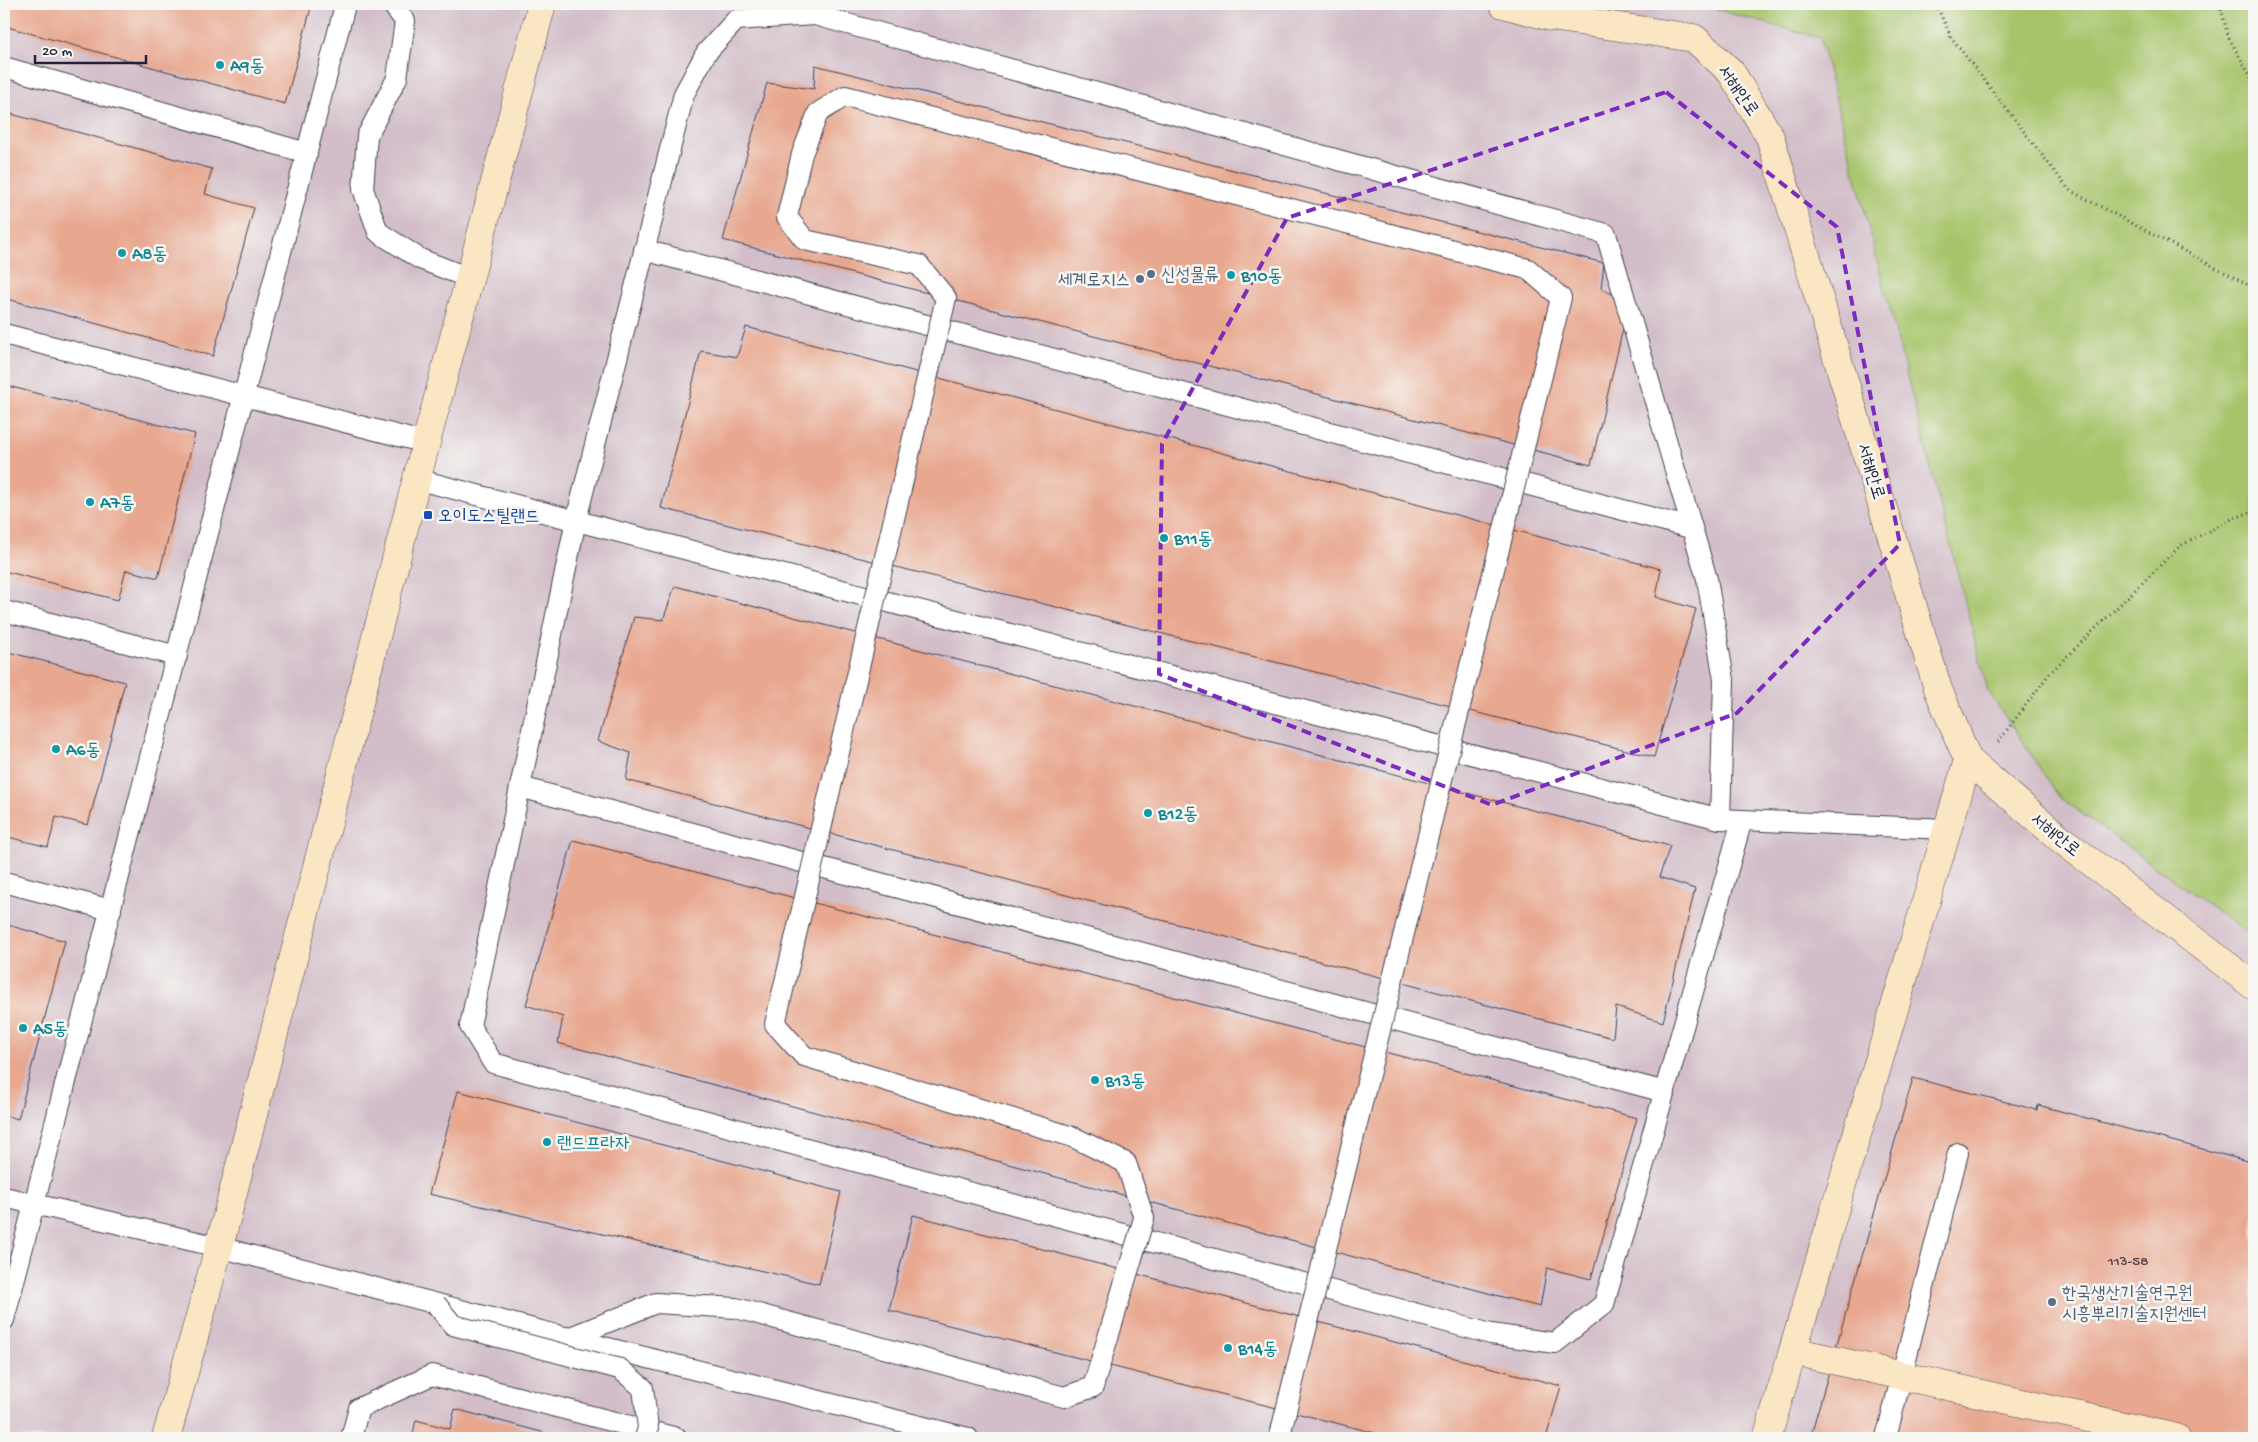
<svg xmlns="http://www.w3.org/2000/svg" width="2258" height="1442" viewBox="0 0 2258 1442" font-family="'Gochi Hand','Poor Story',sans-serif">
<rect width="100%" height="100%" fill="#f6f6f2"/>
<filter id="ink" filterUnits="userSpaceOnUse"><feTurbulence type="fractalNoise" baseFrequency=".02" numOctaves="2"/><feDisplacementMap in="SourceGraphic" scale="10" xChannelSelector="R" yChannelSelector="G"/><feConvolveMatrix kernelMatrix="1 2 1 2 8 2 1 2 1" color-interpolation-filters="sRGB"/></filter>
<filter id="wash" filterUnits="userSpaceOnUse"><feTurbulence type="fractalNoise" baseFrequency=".0096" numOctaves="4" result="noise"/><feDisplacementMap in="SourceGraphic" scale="20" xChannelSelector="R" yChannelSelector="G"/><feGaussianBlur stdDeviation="1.12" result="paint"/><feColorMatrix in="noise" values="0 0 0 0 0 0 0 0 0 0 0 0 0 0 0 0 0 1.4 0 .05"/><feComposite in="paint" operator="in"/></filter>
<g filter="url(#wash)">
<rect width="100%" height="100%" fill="#f5e3cd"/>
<!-- industrial -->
<path fill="#d2bdc8" d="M4,4H1907L2254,752V1438H4Z"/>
<!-- park -->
<path fill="#a7c46b" stroke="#647353" d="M1696,4H2254V938L2059,797L1988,691L1820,38Z"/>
<g id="blocks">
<!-- building -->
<g fill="#e8a78f">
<path d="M4,4H312L285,104L4,26Z"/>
<path d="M815,65L1604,263L1601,288L1629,303L1591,465L723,240L767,83L814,89Z"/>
<path d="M4,112L212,169L205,194L254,208L213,356L4,298Z"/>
<path d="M746,327L1661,569L1656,597L1696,609L1654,757L661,508L701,351L737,357Z"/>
<path d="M4,385L195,434L158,578L126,570L118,600L4,571Z"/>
<path d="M675,586L1670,846L1659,877L1695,889L1663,1022L1616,1007L1613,1038L626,780L631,753L598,741L634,617L663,620Z"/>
<path d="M4,651L125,682L88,825L56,817L48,847L4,836Z"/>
<path d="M573,840L1637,1118L1591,1279L1547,1268L1540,1307L558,1043L563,1017L526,1005Z"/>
<path d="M4,924L65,941L18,1119L4,1115Z"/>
<path d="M1913,1078L2037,1110L2038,1105L2254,1163V1438H1810Z"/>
<path d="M458,1091L841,1192L819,1284L429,1194Z"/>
<path d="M913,1215L1561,1386L1546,1438H1395L889,1310Z"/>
<path d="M455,1409L564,1438H412L416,1420L450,1429Z"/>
</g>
</g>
</g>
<g filter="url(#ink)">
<use href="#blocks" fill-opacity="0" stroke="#423f51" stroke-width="1"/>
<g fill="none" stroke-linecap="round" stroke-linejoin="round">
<!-- lane casing -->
<g stroke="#423f51" stroke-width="22">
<g id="lane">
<path d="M392,4L405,21L397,78L367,136L363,189L378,232L420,259L469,278"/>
<path d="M4,67L307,153"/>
<path d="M644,250L1691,528"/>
<path d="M4,334L426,443"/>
<path d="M416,479L1720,819L1947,829"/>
<path d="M4,611L177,656"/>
<path d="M520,787L1665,1092"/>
<path d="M1720,819L1724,680L1707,579L1606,234L815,15L736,20L706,53L684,94L576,520L470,1026L493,1063L1491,1334L1555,1343L1604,1304L1742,820"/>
<path d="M4,882L111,910"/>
<path d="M4,1197L219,1247L568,1338L968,1438"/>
<path d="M4,1320L344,9"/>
<path d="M568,1338L656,1303L736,1308L1064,1397L1093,1387L1132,1258"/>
<path d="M351,1438L359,1408L432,1375L677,1438"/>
<path d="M1886,1438L1958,1153"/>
</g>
</g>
<!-- secondary casing -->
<g stroke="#423f51" stroke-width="29">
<g id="secondary">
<path d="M1503,4L1551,17L1694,38L1731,72L1770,137L1938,689L1968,760L2062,840L2254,986"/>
<path d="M1793,1351L2176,1438"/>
<path d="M166,1438L219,1247L426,443L542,4"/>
<path d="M1767,1438L1968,760"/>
</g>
</g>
<!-- path -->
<g stroke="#423f51" stroke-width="3" stroke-dasharray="1 4" stroke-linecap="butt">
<path d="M1936,4L1951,37L2069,190L2254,288"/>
<path d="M2220,4L2228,36L2254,83"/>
<path d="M1998,742L2049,674L2180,546L2234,518L2254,511"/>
</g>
<!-- lane -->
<use href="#lane" stroke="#fff" stroke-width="20"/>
<!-- secondary -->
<use href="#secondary" stroke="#fbe6c4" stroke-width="28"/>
<!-- lane-bridge casing -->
<g stroke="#423f51" stroke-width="22" stroke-linecap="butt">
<g id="lane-bridge">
<path d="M1132,1258L1144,1218L1126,1163L1073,1137L804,1056L775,1024L946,298L919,265L805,240L787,217L802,154L818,113L845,96L1528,269L1561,298L1280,1435L1284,1438"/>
<path d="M436,1304L453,1325L620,1369L643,1388L648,1428L645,1438"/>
</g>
</g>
<!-- lane-bridge -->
<use href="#lane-bridge" stroke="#fff" stroke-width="20"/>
</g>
</g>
<!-- marked area -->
<path fill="none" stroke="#7b2cbf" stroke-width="4" stroke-dasharray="10 6" stroke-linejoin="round" d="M1666,92L1837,227L1900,544L1737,713L1492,805L1159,674L1162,444L1287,218Z"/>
<!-- markers -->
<g fill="#0f9aa8" stroke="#f6f6f2" stroke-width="2">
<circle cx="220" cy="65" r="5"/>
<circle cx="122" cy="253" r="5"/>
<circle cx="1231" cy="275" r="5"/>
<circle cx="90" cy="502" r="5"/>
<circle cx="1164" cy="538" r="5"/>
<circle cx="56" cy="749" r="5"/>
<circle cx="1148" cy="813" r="5"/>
<circle cx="23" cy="1028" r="5"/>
<circle cx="1095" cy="1080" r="5"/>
<circle cx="547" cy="1142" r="5"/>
<circle cx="1228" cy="1348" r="5"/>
</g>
<g fill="#5c6f8a" stroke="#f6f6f2" stroke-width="2">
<circle cx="1151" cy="274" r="5"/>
<circle cx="1140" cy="279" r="5"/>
<circle cx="2052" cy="1302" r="5"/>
</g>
<rect fill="#1a4fb4" stroke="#f6f6f2" stroke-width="2" x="423" y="510" width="10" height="10" rx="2.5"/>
<g text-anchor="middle" stroke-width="5" stroke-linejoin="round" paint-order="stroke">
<!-- number labels -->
<g font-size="15" fill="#544350">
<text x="2128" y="1265">113-58</text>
</g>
<!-- culture labels -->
<g font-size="18" fill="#0d838f" stroke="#f6f6f2" text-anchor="start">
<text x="230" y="71">A9동</text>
<text x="132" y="259">A8동</text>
<text x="1241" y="281">B10동</text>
<text x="100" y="508">A7동</text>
<text x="1174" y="544">B11동</text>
<text x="66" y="755">A6동</text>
<text x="1158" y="819">B12동</text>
<text x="33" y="1034">A5동</text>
<text x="1105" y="1086">B13동</text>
<text x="557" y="1148">랜드프라자</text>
<text x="1238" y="1354">B14동</text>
</g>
<!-- street labels -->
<g font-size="18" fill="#22223b" stroke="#f6f6f2">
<text transform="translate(1739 90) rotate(55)" y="6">서해안로</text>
<text transform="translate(1872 471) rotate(73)" y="6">서해안로</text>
<text transform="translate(2056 834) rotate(39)" y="6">서해안로</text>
</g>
<!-- service labels -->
<g font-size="18" fill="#4e5e75" stroke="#f6f6f2" text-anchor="start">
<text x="1161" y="280">신성물류</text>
<text x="1130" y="285" text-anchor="end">세계로지스</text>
<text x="2062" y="1298">한국생산기술연구원<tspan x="2062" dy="21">시흥뿌리기술지원센터</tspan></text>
</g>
<!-- transit labels -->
<g font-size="18" fill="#164399" stroke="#f6f6f2" text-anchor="start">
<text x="438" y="521">오이도스틸랜드</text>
</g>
</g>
<!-- margin -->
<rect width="2258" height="1442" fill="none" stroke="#f6f6f2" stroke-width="20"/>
<!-- scale -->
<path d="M35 55v8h111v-8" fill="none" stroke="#22223b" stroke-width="2.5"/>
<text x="42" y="55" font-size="15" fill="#22223b" stroke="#f6f6f2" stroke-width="4" paint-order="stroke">20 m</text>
</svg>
